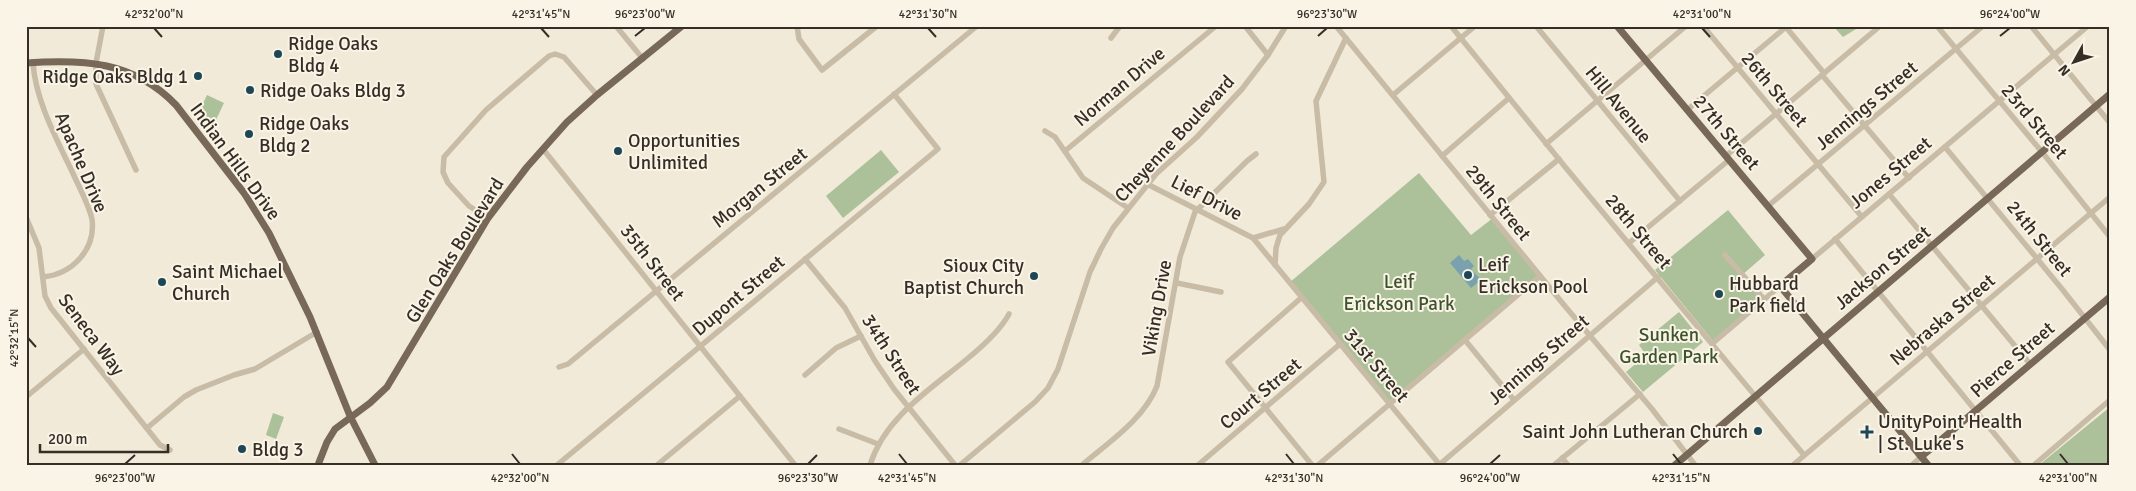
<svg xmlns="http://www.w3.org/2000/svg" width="2136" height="491" viewBox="0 0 2136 491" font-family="Signika,sans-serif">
<rect width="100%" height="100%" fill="#f1ead9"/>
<!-- green -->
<g fill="#acc09a">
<path d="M1833,26H1861L1843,37Z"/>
<path d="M207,95L224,103L215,122L198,114Z"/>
<path d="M881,150L899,172L843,218L826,196Z"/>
<path d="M1419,173L1471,235L1493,218L1540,276L1388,404L1289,283Z"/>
<path d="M1728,210L1765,255L1742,275L1763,299L1713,341L1655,270Z"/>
<path d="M1679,312L1703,342L1643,392L1626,372L1646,355L1639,345Z"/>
<path d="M2110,407V465H2039Z"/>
<path d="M273,413L284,417L276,439L266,435Z"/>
</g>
<!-- water -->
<path fill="#79a2ae" d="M1459,255L1464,261L1468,259L1474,266L1471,269L1481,280L1471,288L1450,263Z"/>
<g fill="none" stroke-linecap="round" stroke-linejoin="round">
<!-- minor -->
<g stroke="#c9bca6" stroke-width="5.5">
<path d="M103,26L96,63V84L136,170"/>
<path d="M616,26L643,59"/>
<path d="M797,26L799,39L822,70L877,26"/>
<path d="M1245,26L1268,55"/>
<path d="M1336,26L1564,305L1652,409L1695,465"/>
<path d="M1451,26L1566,168L1804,455"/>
<path d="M1536,26L1680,201"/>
<path d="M1703,26L1862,217"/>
<path d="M1785,26L1824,73"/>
<path d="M1937,26L2042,152L2110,237"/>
<path d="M2031,26L2110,123"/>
<path d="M1111,38L1120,26"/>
<path d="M33,62C35,102 60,145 76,180C82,193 89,206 92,219C96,250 72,274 43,277"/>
<path d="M1822,75L1909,178"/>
<path d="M1393,95L1475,26"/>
<path d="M1687,110L1786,27"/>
<path d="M1045,131L1055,137L1083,178L1128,208"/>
<path d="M1546,144L1686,26"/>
<path d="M1945,147L2062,289L2110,350"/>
<path d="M543,149L795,465"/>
<path d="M1065,151L1216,26"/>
<path d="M1442,156L1509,98"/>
<path d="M1726,156L1880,26"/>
<path d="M1147,184L1253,238L1440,465"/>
<path d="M1889,194L2030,364"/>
<path d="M1768,206L1983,26"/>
<path d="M1490,215L1559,159"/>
<path d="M26,217L39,248L45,296L51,308L160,445L170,450"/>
<path d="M488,218L469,206L448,183L443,172L444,157L486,110L549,56L555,54L564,57L597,95"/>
<path d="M1253,238L1284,229"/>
<path d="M1835,239L2020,465"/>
<path d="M1629,243L1729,160"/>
<path d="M1725,255L1764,299"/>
<path d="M805,259L845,308L875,361L894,389L955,465"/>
<path d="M1812,259L2088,26"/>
<path d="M1275,265L1276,248L1280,235L1309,204L1324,182L1316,101L1346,38"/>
<path d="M1177,283L1221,292"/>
<path d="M1301,298L1228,362L1312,465"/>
<path d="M1465,340L1514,400"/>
<path d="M1713,343L1780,286"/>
<path d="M559,367L568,364L977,26"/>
<path d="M805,375L836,348L861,336"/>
<path d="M26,397L84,349"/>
<path d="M147,428L184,397L196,390L234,375L255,369L317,332"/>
<path d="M839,429L878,444"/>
<path d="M1562,458L1568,465"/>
<path d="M557,465L938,149L894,94"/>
<path d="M657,465L740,396"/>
<path d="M870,465C885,417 931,389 967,359C983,346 1000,331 1009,314"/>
<path d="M960,465L1035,402L1048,388L1058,369L1090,272L1101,249L1113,228L1156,174L1197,137L1242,89L1268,55L1286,26"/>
<path d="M1082,465C1109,442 1144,419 1157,386L1180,257L1195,212L1247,161L1256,154"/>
<path d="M1198,465L1340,344"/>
<path d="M1318,465L1540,276"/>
<path d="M1439,465L1658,277"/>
<path d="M1554,465L1640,394"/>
<path d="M1793,465L2110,197"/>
<path d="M1912,465L1922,456"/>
<path d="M2034,465L2110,400"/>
</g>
<!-- major -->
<g stroke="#776858" stroke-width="7">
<path d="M1617,26L1812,259L1780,286L1928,465"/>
<path d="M26,63C83,59 134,61 176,105L244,193L269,233L310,317L350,416L375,465"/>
<path d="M1922,456L2110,297"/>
<path d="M318,465L327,442L335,429L370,403L387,387L488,218L527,167L567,122L597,95L682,26"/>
<path d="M1675,465L2110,94"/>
</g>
</g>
<!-- ticks -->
<path fill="none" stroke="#352e27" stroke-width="2" d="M154,28L162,37M541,28L549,37M928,28L936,37M1702,28L1710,37M635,36L645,28M1318,36L1327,28M2000,36L2010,28M28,338L36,347M512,454L520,464M899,454L907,464M1286,454L1294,464M1673,454L1681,464M2060,454L2068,464M125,464L135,455M808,464L817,455M1490,464L1500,455"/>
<!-- markers -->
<g fill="#1d4756" stroke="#f9f4e6" stroke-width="2">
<circle cx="278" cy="54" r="5"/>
<circle cx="198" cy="76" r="5"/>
<circle cx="250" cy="90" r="5"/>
<circle cx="249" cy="134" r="5"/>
<circle cx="618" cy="151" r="5"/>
<circle cx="1468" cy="275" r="5"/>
<circle cx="1034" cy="276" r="5"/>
<circle cx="162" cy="282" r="5"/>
<circle cx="1719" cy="294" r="5"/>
<circle cx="1758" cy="431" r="5"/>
<path d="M1864.5 424.5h5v5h5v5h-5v5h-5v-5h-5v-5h5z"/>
<circle cx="242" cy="449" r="5"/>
</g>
<g text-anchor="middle" stroke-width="4" stroke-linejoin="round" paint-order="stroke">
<!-- poi labels -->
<g font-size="19" fill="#352e27" stroke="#f9f4e6" text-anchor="start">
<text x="288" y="50">Ridge Oaks<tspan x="288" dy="22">Bldg 4</tspan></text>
<text x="188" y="83" text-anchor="end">Ridge Oaks Bldg 1</text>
<text x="260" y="97">Ridge Oaks Bldg 3</text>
<text x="259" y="130">Ridge Oaks<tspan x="259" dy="22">Bldg 2</tspan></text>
<text x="628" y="147">Opportunities<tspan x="628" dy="22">Unlimited</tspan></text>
<text x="1478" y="271">Leif<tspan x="1478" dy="22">Erickson Pool</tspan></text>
<text x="1024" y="272" text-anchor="end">Sioux City<tspan x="1024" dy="22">Baptist Church</tspan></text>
<text x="172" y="278">Saint Michael<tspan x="172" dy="22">Church</tspan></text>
<text x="1729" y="290">Hubbard<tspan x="1729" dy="22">Park field</tspan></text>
<text x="1878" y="428">UnityPoint Health<tspan x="1878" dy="22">| St. Luke's</tspan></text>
<text x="1748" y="438" text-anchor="end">Saint John Lutheran Church</text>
<text x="252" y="456">Bldg 3</text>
</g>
<!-- street labels -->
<g font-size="19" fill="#352e27" stroke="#f9f4e6">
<text transform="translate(1119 86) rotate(-40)" y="7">Norman Drive</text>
<text transform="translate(1775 89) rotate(50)" y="7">26th Street</text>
<text transform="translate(1619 104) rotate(51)" y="7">Hill Avenue</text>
<text transform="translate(1866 105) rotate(-40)" y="7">Jennings Street</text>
<text transform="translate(2035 121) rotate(50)" y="7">23rd Street</text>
<text transform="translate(1727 132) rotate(50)" y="7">27th Street</text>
<text transform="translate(1174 138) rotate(-47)" y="7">Cheyenne Boulevard</text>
<text transform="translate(236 161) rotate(54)" y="7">Indian Hills Drive</text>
<text transform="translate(82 162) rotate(67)" y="7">Apache Drive</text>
<text transform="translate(1890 172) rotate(-40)" y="7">Jones Street</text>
<text transform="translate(759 187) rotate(-39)" y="7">Morgan Street</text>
<text transform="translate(1207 197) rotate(27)" y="7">Lief Drive</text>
<text transform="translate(1499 202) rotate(51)" y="7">29th Street</text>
<text transform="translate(1639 231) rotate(50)" y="7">28th Street</text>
<text transform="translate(2040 238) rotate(51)" y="7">24th Street</text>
<text transform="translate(454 250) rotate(-58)" y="7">Glen Oaks Boulevard</text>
<text transform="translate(653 262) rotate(52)" y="7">35th Street</text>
<text transform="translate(1882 267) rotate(-40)" y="7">Jackson Street</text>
<text transform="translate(738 295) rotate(-40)" y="7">Dupont Street</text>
<text transform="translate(1156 308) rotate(-80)" y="7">Viking Drive</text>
<text transform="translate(1942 319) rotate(-40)" y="7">Nebraska Street</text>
<text transform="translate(92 334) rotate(53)" y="7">Seneca Way</text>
<text transform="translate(892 354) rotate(57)" y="7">34th Street</text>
<text transform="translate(1538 359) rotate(-41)" y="7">Jennings Street</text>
<text transform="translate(2012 359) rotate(-41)" y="7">Pierce Street</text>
<text transform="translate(1377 365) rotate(50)" y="7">31st Street</text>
<text transform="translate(1260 393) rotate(-40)" y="7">Court Street</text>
</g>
<!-- park labels -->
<g font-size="19" fill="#3d532b" stroke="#f9f4e6">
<text x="1399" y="288">Leif<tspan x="1399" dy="22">Erickson Park</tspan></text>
<text x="1669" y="341">Sunken<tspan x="1669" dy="22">Garden Park</tspan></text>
</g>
</g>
<!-- border -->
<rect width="2136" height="491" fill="none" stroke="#f9f4e6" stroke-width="55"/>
<!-- north arrow -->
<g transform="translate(2074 62) rotate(230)" stroke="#f9f4e6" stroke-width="4" paint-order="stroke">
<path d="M0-4L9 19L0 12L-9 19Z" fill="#352e27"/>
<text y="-8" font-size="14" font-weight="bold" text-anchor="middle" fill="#352e27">N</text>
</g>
<!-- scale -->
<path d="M40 444v8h128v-8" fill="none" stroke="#352e27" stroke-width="2.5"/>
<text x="48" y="444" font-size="15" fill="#352e27" stroke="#f9f4e6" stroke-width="4" paint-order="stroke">200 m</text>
<rect x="28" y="28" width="2080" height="436" fill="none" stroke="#352e27" stroke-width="2"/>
<g font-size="12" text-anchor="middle" fill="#352e27">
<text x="154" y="18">42°32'00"N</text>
<text x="541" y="18">42°31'45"N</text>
<text x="645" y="18">96°23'00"W</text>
<text x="928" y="18">42°31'30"N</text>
<text x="1327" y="18">96°23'30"W</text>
<text x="1702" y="18">42°31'00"N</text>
<text x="2010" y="18">96°24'00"W</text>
<text transform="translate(14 338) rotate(-90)" y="4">42°32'15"N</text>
<text x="125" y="482">96°23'00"W</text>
<text x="520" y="482">42°32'00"N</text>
<text x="808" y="482">96°23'30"W</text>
<text x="907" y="482">42°31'45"N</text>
<text x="1294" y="482">42°31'30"N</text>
<text x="1490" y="482">96°24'00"W</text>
<text x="1681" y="482">42°31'15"N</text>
<text x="2068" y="482">42°31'00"N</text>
</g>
</svg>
